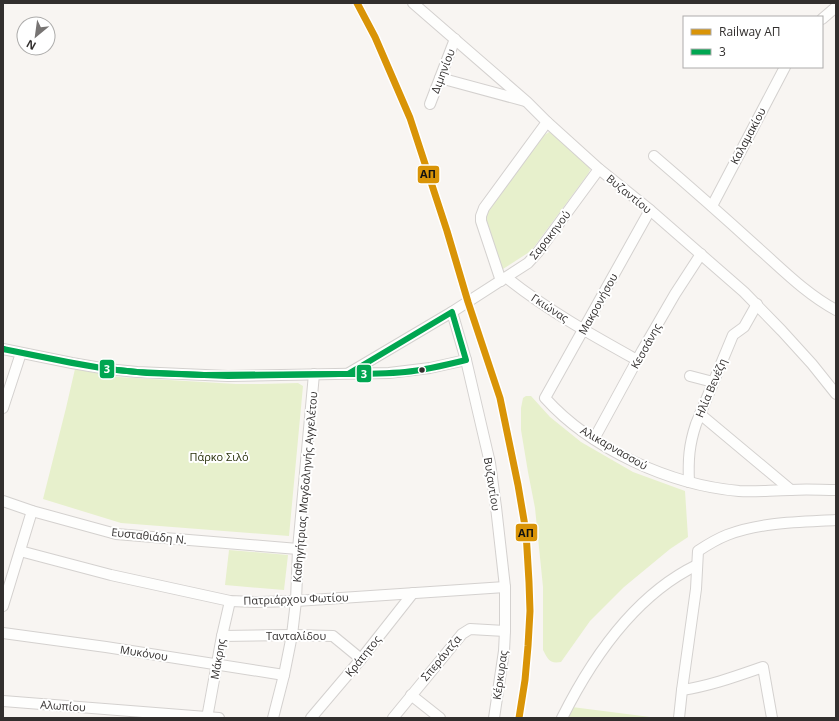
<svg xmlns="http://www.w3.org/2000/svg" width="839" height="721" viewBox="0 0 839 721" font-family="'Open Sans',sans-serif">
<rect width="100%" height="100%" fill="#f8f5f2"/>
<!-- green -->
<g fill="#e7f0cc">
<path d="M549,132H551L589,166L590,170L588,174L531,251L503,269H501L484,215L540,138Z"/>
<path d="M75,369L119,377L236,384H261L298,383L303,386L289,536L121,523L43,499L66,408Z"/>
<path d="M526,396H531L550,417L581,442L633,472L685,491L688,537L670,549L624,587L590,621L561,662C549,664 548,659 543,650V587L535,508L528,472L521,430V408L523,398Z"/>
<path d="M229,550L288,555L284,590L225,585Z"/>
<path d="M572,707L658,718H566Z"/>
</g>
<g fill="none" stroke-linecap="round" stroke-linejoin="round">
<!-- minor casing -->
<g stroke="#d4d1cf" stroke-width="12">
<g id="minor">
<path d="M413,3L527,102L547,122L599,169L650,210L744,292L782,331L812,364L836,394"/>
<path d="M822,19L836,7"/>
<path d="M440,78L525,101"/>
<path d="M430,104L455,39"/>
<path d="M654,156C689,186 723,216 757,247C782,269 806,294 836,310"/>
<path d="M712,206L785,67"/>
<path d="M650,210L545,398C591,449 670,485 739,491C756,492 773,490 790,490C806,489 821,490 836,490"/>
<path d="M507,278C547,310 592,335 637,360"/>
<path d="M501,281L481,221V216L484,208L547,122"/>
<path d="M452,312L466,360L490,463L496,507L505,587V631L504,651L494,718"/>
<path d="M3,349L72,363L107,369L137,372L228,376L389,373L430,368L466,360"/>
<path d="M349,373L452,312L528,263L538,252L599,169"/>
<path d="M690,376L713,382"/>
<path d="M3,408L21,353"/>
<path d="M700,414L791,490"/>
<path d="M594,439L642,351L675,294L701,254"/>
<path d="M689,482C688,460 689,445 696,424L733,335L744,327L757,304"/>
<path d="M3,501L32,511L116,534L298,549"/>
<path d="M20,551L111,575L230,601L257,602L296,601L505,587"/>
<path d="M3,606L32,511"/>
<path d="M3,633L106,647L284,675"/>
<path d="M222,636L292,635L333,636L361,659"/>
<path d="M682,690C710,686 737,676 763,667L772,718"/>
<path d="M411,695L440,718"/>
<path d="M3,701L219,718"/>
<path d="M207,718L222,636L230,601"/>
<path d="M273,718L284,675L292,635L296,601L298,549L314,374"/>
<path d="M311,718L361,659L413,593"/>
<path d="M393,718L462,634L470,629L505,631"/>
<path d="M562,718C592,658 635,595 697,565"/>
<path d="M679,718L682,690L696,589L698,551C707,545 717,539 727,535C761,522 800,522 836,520"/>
</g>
</g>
<!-- minor -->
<use href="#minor" stroke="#fefefd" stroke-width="10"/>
<!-- bus-1 casing -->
<g stroke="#fff" stroke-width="9">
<g id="bus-1">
<path d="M452,312L466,360C446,365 426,370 405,372C384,374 362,374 340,374H348Z"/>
<path d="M3,349L72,363L107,369L68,362Z"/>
<path d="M107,369L137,372L204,375"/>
<path d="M107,369L147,373L204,375"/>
<path d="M204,375L340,374"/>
<path d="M204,375L228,376L340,374"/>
</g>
</g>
<!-- bus-1 -->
<use href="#bus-1" stroke="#00a651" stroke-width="6"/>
<!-- rail-1 casing -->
<g stroke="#fff" stroke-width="10">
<path id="rail-1" d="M357,3L375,37L410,118L447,231L468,302L500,398L518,485L526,532L529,582L530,611L528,646L525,680L519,718"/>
</g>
<!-- rail-1 -->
<use href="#rail-1" stroke="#d99407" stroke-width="7"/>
</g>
<!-- markers -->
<circle fill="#322f2e" stroke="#fff" stroke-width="1.5" cx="422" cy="370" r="3.5"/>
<g text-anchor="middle" stroke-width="4" stroke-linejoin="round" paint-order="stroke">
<!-- street labels -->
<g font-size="11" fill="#322f2e" stroke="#fff">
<text transform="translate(443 71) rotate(-69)" y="4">Διμηνίου</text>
<text transform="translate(748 136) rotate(-62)" y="4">Καλαμακίου</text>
<text transform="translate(629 194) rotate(39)" y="4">Βυζαντίου</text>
<text transform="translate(550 235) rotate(-52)" y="4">Σαρακηνού</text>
<text transform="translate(598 304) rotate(-61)" y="4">Μακρονήσου</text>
<text transform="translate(550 308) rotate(33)" y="4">Γκιώνας</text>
<text transform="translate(646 346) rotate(-61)" y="4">Κεσσάνης</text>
<text transform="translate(711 388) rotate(-67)" y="4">Ηλία Βενέζη</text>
<text transform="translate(614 448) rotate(30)" y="4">Αλικαρνασσού</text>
<text transform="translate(492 484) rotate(81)" y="4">Βυζαντίου</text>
<text transform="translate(305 487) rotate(-85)" y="4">Καθηγήτριας Μαγδαληνής Αγγελέτου</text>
<text transform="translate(149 536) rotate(6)" y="4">Ευσταθιάδη Ν.</text>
<text transform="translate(296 599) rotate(-2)" y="4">Πατριάρχου Φωτίου</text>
<text x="296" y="640">Τανταλίδου</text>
<text transform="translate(144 653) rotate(9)" y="4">Μυκόνου</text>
<text transform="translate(363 656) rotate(-51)" y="4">Κράτητος</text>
<text transform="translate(441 658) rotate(-50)" y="4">Σπεράντζα</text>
<text transform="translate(218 659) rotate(-80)" y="4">Μάκρης</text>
<text transform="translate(500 675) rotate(-82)" y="4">Κέρκυρας</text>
<text transform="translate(63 706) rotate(4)" y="4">Αλωπίου</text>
</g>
<!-- park labels -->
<g font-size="11" fill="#28300a" stroke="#fff">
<text x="219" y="461">Πάρκο Σιλό</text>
</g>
</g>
<g stroke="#fff" stroke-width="1.5">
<rect x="417" y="165" width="23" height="19" rx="4" fill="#d99407"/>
<rect x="99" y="359" width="16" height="20" rx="4" fill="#00a651"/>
<rect x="356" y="364" width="16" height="19" rx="4" fill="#00a651"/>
<rect x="515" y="523" width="23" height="19" rx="4" fill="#d99407"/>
</g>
<g font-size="11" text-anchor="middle" font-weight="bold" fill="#fff">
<text x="107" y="373">3</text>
<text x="364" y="378">3</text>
</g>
<g font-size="11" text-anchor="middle" font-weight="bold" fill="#111">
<text x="428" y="178">ΑΠ</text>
<text x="526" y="537">ΑΠ</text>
</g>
<!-- border -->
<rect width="839" height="721" fill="none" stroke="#322f2e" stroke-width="8"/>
<!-- legend -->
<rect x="683" y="16" width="140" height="52" fill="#ffffff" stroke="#adacab"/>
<rect x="691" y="29" width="20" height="6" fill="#d99407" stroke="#adacab"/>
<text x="719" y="36" font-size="12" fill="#322f2e">Railway ΑΠ</text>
<rect x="691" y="49" width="20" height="6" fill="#00a651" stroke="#adacab"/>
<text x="719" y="56" font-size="12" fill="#322f2e">3</text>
<!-- north arrow -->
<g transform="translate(36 36) rotate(209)"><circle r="19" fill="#ffffff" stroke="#adacab"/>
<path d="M0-3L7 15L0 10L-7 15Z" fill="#777473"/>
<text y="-6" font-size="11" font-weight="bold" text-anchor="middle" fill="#322f2e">N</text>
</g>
</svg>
